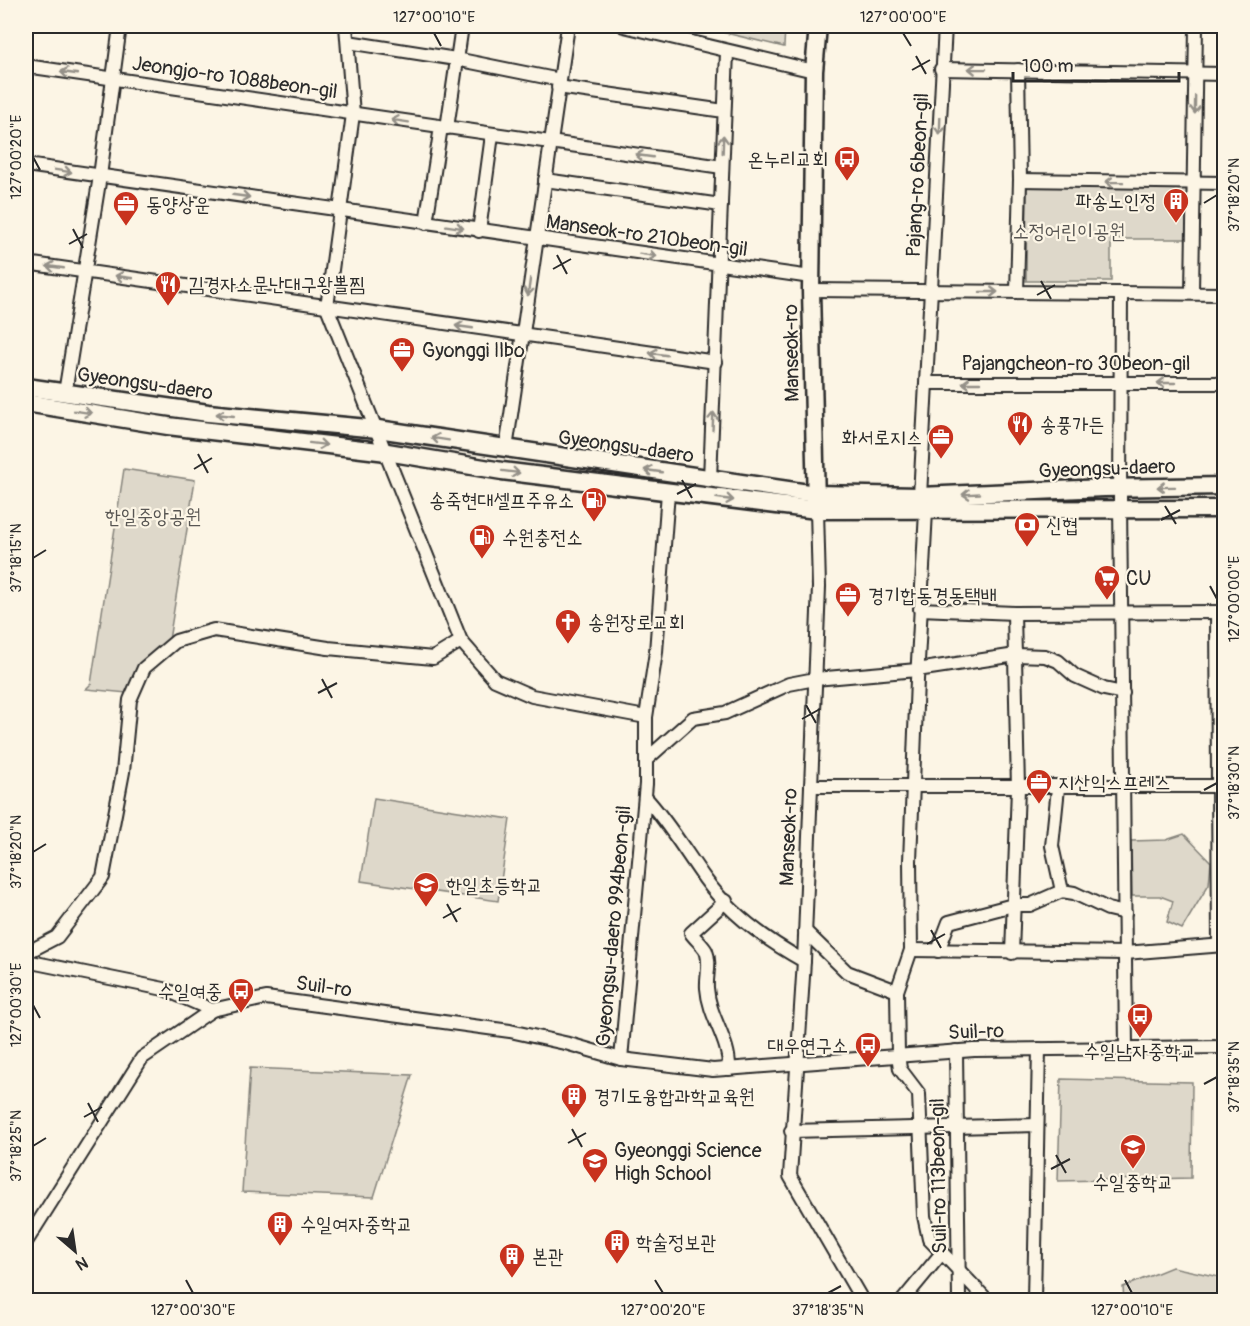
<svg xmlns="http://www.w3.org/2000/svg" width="1250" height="1326" viewBox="0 0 1250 1326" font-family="Pangolin,'Poor Story',sans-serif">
<rect width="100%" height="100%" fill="#fcf5e5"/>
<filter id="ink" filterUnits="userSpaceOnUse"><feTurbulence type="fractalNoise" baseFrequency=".0167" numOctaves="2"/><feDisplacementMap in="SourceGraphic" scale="12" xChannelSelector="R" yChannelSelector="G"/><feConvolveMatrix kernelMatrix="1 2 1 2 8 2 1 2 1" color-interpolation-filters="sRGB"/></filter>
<g filter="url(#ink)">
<!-- green -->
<g fill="#ded8ca" stroke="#84827a" stroke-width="1.5">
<path d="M697,26H785L784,47Z"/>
<path d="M1027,186H1188V239H1111V281H1026Z"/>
<path d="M124,469L195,480L169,640L141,662L127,693L86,689L91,684Z"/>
<path d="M374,798L510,819L498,901L361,881Z"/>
<path d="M1184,834L1211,862L1209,884L1182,929L1167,922L1173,901L1160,896H1132L1131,841L1166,840Z"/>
<path d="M250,1068L412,1075L374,1197L242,1192Z"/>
<path d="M1061,1079L1192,1082L1191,1178L1058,1181Z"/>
<path d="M1172,1267L1224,1278V1300H1124L1123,1287Z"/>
</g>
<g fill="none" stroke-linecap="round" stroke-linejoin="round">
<!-- minor casing -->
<g stroke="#2b2b2b" stroke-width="16">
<g id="minor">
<path d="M346,26L353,114L327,307L461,641L495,680L532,696L646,717"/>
<path d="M624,26L814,71"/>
<path d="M348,42L456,59L560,80"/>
<path d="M26,66L722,167"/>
<path d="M941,69L1224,74"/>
<path d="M558,87L724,111"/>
<path d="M447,128L462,26"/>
<path d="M26,165L811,277"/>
<path d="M545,180L721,205"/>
<path d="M1020,180L1224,183"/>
<path d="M426,223L441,127"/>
<path d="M479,231L492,135"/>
<path d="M26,263L716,362"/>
<path d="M811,290L1224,294"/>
<path d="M1017,292L1020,180L1018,70"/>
<path d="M1121,293L1120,503L1126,1048"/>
<path d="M1192,293L1196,26"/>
<path d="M927,383H1224"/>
<path d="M65,393L100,176L120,26"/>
<path d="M506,449L568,26"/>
<path d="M710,479L727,52"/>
<path d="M920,496L945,26"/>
<path d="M817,510L819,587L804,961L790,1176L862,1300"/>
<path d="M926,511L917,680L910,861L911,950L897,991L898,1054L900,1069L919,1094L924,1216L929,1239L987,1300"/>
<path d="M920,609L1014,613L1223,612"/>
<path d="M1217,612L1219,945"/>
<path d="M647,759L693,718L725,713L789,684L815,679L917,670L1016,655L1045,656L1058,661L1075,676L1104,689L1123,693"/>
<path d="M811,786H1224"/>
<path d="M1058,788L1052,846L1062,891"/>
<path d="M645,797C668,822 685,851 705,879C731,915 766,940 804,961"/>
<path d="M726,901L691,933C695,939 703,945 706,951C711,963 706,976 707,988C709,1018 730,1040 729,1069"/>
<path d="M805,931L847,972L897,991"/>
<path d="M911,950L1125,953L1224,945"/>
<path d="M938,951L949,922L1013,905H1030L1062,891L1074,893L1108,909L1125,913"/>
<path d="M26,953L57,937L103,877L123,772L130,700L144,668L176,641L214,630L328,648L433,658L461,641"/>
<path d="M1012,953L1018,788L1014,613"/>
<path d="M26,961L164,989L212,1010"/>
<path d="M956,1051L959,1300"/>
<path d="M621,1059L646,784V717L656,652L668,492"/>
<path d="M791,1131L1037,1125"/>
<path d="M26,1242L142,1058L212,1010L266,998L510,1031L569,1044L621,1059L713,1070L974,1050L1224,1047"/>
<path d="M903,1300L941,1254"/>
<path d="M1034,1300L1039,1049"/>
</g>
</g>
<!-- major casing -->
<g stroke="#2b2b2b" stroke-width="21">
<g id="major">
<path d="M26,387L208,413L378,429L815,494L920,496L1104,488L1224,486"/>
<path d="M26,403L168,426L387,452L502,471L817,510L1224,509"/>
<path d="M816,504L811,290L814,71L818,26"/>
</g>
</g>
<!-- minor -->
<use href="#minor" stroke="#fcf5e5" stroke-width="12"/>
<!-- major -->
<use href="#major" stroke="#fcf5e5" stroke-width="16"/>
</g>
<!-- one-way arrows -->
<defs><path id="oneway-shaft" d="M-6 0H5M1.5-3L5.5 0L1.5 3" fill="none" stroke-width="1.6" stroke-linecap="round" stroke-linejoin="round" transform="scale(1.5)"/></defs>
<g stroke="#949088">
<use href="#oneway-shaft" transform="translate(977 69) rotate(-179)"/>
<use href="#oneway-shaft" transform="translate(69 73) rotate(-172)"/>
<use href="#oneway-shaft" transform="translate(1195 105) rotate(91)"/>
<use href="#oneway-shaft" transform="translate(400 121) rotate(-171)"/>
<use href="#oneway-shaft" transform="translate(940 126) rotate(92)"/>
<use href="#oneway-shaft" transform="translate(723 144) rotate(-88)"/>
<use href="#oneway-shaft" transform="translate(644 156) rotate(-172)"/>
<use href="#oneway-shaft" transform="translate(63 171) rotate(9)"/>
<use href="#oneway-shaft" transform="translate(1114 182) rotate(-179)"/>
<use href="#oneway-shaft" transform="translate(241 196) rotate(8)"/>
<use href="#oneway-shaft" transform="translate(455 227) rotate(9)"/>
<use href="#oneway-shaft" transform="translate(648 255) rotate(9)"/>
<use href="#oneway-shaft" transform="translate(55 267) rotate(-172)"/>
<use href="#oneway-shaft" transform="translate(124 277) rotate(-172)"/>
<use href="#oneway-shaft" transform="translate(529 287) rotate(98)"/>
<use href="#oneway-shaft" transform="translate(989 292)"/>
<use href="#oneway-shaft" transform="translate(464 327) rotate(-172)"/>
<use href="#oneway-shaft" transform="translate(658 354) rotate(-172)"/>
<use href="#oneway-shaft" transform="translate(971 383) rotate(180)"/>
<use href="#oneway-shaft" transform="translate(1166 383) rotate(180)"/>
<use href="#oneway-shaft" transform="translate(83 412) rotate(9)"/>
<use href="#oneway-shaft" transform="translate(225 415) rotate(-174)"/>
<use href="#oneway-shaft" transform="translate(713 421) rotate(-87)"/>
<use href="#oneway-shaft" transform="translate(440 439) rotate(-171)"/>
<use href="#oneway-shaft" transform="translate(318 444) rotate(7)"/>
<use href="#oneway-shaft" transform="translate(653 471) rotate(-172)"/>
<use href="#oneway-shaft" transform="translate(511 472) rotate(7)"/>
<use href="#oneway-shaft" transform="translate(1166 487) rotate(179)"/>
<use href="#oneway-shaft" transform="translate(971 494) rotate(177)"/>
<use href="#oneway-shaft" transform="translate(725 499) rotate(8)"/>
</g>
</g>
<!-- ticks -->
<path fill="none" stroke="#2b2b2b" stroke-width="2" d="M434,33L441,46M903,33L911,46M916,56L926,74M912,70L930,60M33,157L40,170M1204,203L1217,195M73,229L83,248M69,244L87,234M557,255L567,274M553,269L571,259M1041,281L1051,299M1037,295L1055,285M198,454L208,473M194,469L212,458M682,480L692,498M677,494L696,484M1165,506L1176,524M1161,520L1180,510M33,558L46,550M1210,586L1217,599M322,679L332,698M318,693L337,683M806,705L816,723M802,719L820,709M1204,790L1217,783M33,852L46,844M447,904L457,922M443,918L461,908M931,930L941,948M927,944L945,934M33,1005L40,1018M1204,1084L1217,1077M88,1103L98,1122M84,1117L102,1107M572,1129L582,1147M568,1143L586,1133M33,1146L46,1138M1056,1155L1066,1173M1051,1169L1070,1159M186,1280L193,1293M655,1280L663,1293M1125,1280L1132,1293M828,1293L841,1286"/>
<!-- icons -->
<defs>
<g id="bus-pin" transform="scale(1.35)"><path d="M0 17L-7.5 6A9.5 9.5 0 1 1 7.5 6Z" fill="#c8321e" stroke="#fcf5e5"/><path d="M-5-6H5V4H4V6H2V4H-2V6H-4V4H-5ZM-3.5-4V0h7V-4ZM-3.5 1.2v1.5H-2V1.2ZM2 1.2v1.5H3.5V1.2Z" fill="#fff"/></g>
<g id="building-pin" transform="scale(1.35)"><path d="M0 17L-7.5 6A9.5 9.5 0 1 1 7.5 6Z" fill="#c8321e" stroke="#fcf5e5"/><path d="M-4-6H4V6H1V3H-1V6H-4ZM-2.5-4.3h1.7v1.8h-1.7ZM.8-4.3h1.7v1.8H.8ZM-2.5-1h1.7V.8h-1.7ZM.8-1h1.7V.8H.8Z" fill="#fff"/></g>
<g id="office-pin" transform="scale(1.35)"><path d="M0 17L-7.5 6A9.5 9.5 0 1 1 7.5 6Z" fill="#c8321e" stroke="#fcf5e5"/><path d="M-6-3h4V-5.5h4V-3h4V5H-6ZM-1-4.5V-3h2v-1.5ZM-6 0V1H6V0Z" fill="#fff"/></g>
<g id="restaurant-pin" transform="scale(1.35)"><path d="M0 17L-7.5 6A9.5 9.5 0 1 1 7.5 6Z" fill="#c8321e" stroke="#fcf5e5"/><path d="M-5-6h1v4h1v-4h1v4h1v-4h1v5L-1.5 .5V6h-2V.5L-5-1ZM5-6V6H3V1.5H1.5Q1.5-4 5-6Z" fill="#fff"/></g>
<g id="fuel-pin" transform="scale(1.35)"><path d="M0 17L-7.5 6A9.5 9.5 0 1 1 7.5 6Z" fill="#c8321e" stroke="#fcf5e5"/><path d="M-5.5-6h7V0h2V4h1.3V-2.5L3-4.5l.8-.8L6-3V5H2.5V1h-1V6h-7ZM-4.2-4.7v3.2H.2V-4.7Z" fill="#fff"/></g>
<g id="bank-pin" transform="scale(1.35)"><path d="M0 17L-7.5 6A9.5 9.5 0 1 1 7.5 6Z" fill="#c8321e" stroke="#fcf5e5"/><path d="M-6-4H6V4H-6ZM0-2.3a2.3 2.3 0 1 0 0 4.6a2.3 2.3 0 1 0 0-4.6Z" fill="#fff"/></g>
<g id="supermarket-pin" transform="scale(1.35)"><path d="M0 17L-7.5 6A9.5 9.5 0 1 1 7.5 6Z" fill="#c8321e" stroke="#fcf5e5"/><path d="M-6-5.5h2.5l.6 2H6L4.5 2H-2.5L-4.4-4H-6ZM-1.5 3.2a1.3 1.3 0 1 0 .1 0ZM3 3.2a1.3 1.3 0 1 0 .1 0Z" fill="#fff"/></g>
<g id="church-pin" transform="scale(1.35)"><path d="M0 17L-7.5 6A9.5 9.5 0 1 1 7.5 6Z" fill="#c8321e" stroke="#fcf5e5"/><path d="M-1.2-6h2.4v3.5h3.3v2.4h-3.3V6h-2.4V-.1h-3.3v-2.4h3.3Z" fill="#fff"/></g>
<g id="school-pin" transform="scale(1.35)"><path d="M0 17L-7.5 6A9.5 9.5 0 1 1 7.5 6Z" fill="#c8321e" stroke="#fcf5e5"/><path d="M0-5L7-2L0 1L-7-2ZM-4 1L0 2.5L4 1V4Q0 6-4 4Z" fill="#fff"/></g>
</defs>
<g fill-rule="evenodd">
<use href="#bus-pin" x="847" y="159"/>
<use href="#building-pin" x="1176" y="201"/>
<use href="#office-pin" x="126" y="204"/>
<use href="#restaurant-pin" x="168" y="284"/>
<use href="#office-pin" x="402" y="350"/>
<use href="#restaurant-pin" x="1020" y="424"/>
<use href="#office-pin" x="941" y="437"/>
<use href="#fuel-pin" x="594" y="500"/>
<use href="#bank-pin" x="1027" y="525"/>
<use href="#fuel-pin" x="482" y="537"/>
<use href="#supermarket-pin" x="1107" y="578"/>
<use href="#office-pin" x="848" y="595"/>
<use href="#church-pin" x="568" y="622"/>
<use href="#office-pin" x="1039" y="782"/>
<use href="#school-pin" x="426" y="885"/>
<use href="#bus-pin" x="241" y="991"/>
<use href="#bus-pin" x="1140" y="1016"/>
<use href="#bus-pin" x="868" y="1045"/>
<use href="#building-pin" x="574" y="1096"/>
<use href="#school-pin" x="1133" y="1147"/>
<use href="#school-pin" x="595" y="1161"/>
<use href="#building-pin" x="280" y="1224"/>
<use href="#building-pin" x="617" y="1242"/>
<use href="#building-pin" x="512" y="1256"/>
</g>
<g text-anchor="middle" stroke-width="4.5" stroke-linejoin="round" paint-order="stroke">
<!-- street labels -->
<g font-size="20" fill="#2b2b2b" stroke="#fcf5e5">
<text transform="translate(235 77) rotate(8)" y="7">Jeongjo-ro 1088beon-gil</text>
<text transform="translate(917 175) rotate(-87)" y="7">Pajang-ro 6beon-gil</text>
<text transform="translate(647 235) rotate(8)" y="7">Manseok-ro 210beon-gil</text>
<text transform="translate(791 353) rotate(-91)" y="7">Manseok-ro</text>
<text x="1076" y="370">Pajangcheon-ro 30beon-gil</text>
<text transform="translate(145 383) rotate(8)" y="7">Gyeongsu-daero</text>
<text transform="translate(626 446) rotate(8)" y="7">Gyeongsu-daero</text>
<text transform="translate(1107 468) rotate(-2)" y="7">Gyeongsu-daero</text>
<text transform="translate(788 837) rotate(-88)" y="7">Manseok-ro</text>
<text transform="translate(613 926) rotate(-85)" y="7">Gyeongsu-daero 994beon-gil</text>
<text transform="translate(324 986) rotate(8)" y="7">Suil-ro</text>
<text transform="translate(976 1031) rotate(-2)" y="7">Suil-ro</text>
<text transform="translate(938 1176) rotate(-91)" y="7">Suil-ro 113beon-gil</text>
</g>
<!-- poi labels -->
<g font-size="20" fill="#2b2b2b" stroke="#fcf5e5" text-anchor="start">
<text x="828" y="166" text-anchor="end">온누리교회</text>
<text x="1156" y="208" text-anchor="end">파송노인정</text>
<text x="146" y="211">동양상운</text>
<text x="188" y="291">김경자소문난대구왕뽈찜</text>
<text x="422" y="357">Gyonggi Ilbo</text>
<text x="1040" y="431">송풍가든</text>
<text x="922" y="444" text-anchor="end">화서로지스</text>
<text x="574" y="507" text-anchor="end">송죽현대셀프주유소</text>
<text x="1046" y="532">신협</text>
<text x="502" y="544">수원충전소</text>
<text x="1126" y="585">CU</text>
<text x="868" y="602">경기합동경동택배</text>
<text x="588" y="629">송원장로교회</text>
<text x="1058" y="789">지산익스프레스</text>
<text x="446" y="892">한일초등학교</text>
<text x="222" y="998" text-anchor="end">수일여중</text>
<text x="848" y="1052" text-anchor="end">대우연구소</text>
<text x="1140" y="1058" text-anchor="middle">수일남자중학교</text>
<text x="594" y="1103">경기도융합과학교육원</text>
<text x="614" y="1157">Gyeonggi Science<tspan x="614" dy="23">High School</tspan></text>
<text x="1133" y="1189" text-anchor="middle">수일중학교</text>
<text x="300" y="1231">수일여자중학교</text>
<text x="636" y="1249">학술정보관</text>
<text x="532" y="1263">본관</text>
</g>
<!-- park labels -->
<g font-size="20" fill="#585653" stroke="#fcf5e5">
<text x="1069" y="238">소정어린이공원</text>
<text x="153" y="523">한일중앙공원</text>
</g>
</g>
<!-- margin -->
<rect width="1250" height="1326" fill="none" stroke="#fcf5e5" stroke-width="66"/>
<!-- north arrow -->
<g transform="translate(75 1251) rotate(151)" stroke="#fcf5e5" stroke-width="4.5" paint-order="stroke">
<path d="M0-4.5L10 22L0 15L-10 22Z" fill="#2b2b2b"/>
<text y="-9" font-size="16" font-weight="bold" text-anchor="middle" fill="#2b2b2b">N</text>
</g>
<!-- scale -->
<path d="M1013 72v9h166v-9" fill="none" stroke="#2b2b2b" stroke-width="3"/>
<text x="1022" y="72" font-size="18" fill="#2b2b2b" stroke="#fcf5e5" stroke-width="4.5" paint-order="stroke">100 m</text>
<rect x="33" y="33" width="1184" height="1260" fill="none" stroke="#2b2b2b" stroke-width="2"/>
<g font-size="15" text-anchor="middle" fill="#2b2b2b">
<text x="434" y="22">127°00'10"E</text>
<text x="903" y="22">127°00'00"E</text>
<text transform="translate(16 157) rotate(-90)" y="5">127°00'20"E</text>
<text transform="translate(1234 195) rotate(-90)" y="5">37°18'20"N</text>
<text transform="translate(16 558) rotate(-90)" y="5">37°18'15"N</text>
<text transform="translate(1234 599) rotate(-90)" y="5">127°00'00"E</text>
<text transform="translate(1234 783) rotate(-90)" y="5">37°18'30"N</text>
<text transform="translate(16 852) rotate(-90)" y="5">37°18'20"N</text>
<text transform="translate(16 1005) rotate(-90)" y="5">127°00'30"E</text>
<text transform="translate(1234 1077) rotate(-90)" y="5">37°18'35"N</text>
<text transform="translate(16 1146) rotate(-90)" y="5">37°18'25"N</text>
<text x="193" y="1315">127°00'30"E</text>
<text x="663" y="1315">127°00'20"E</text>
<text x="828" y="1315">37°18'35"N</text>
<text x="1132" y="1315">127°00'10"E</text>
</g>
</svg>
